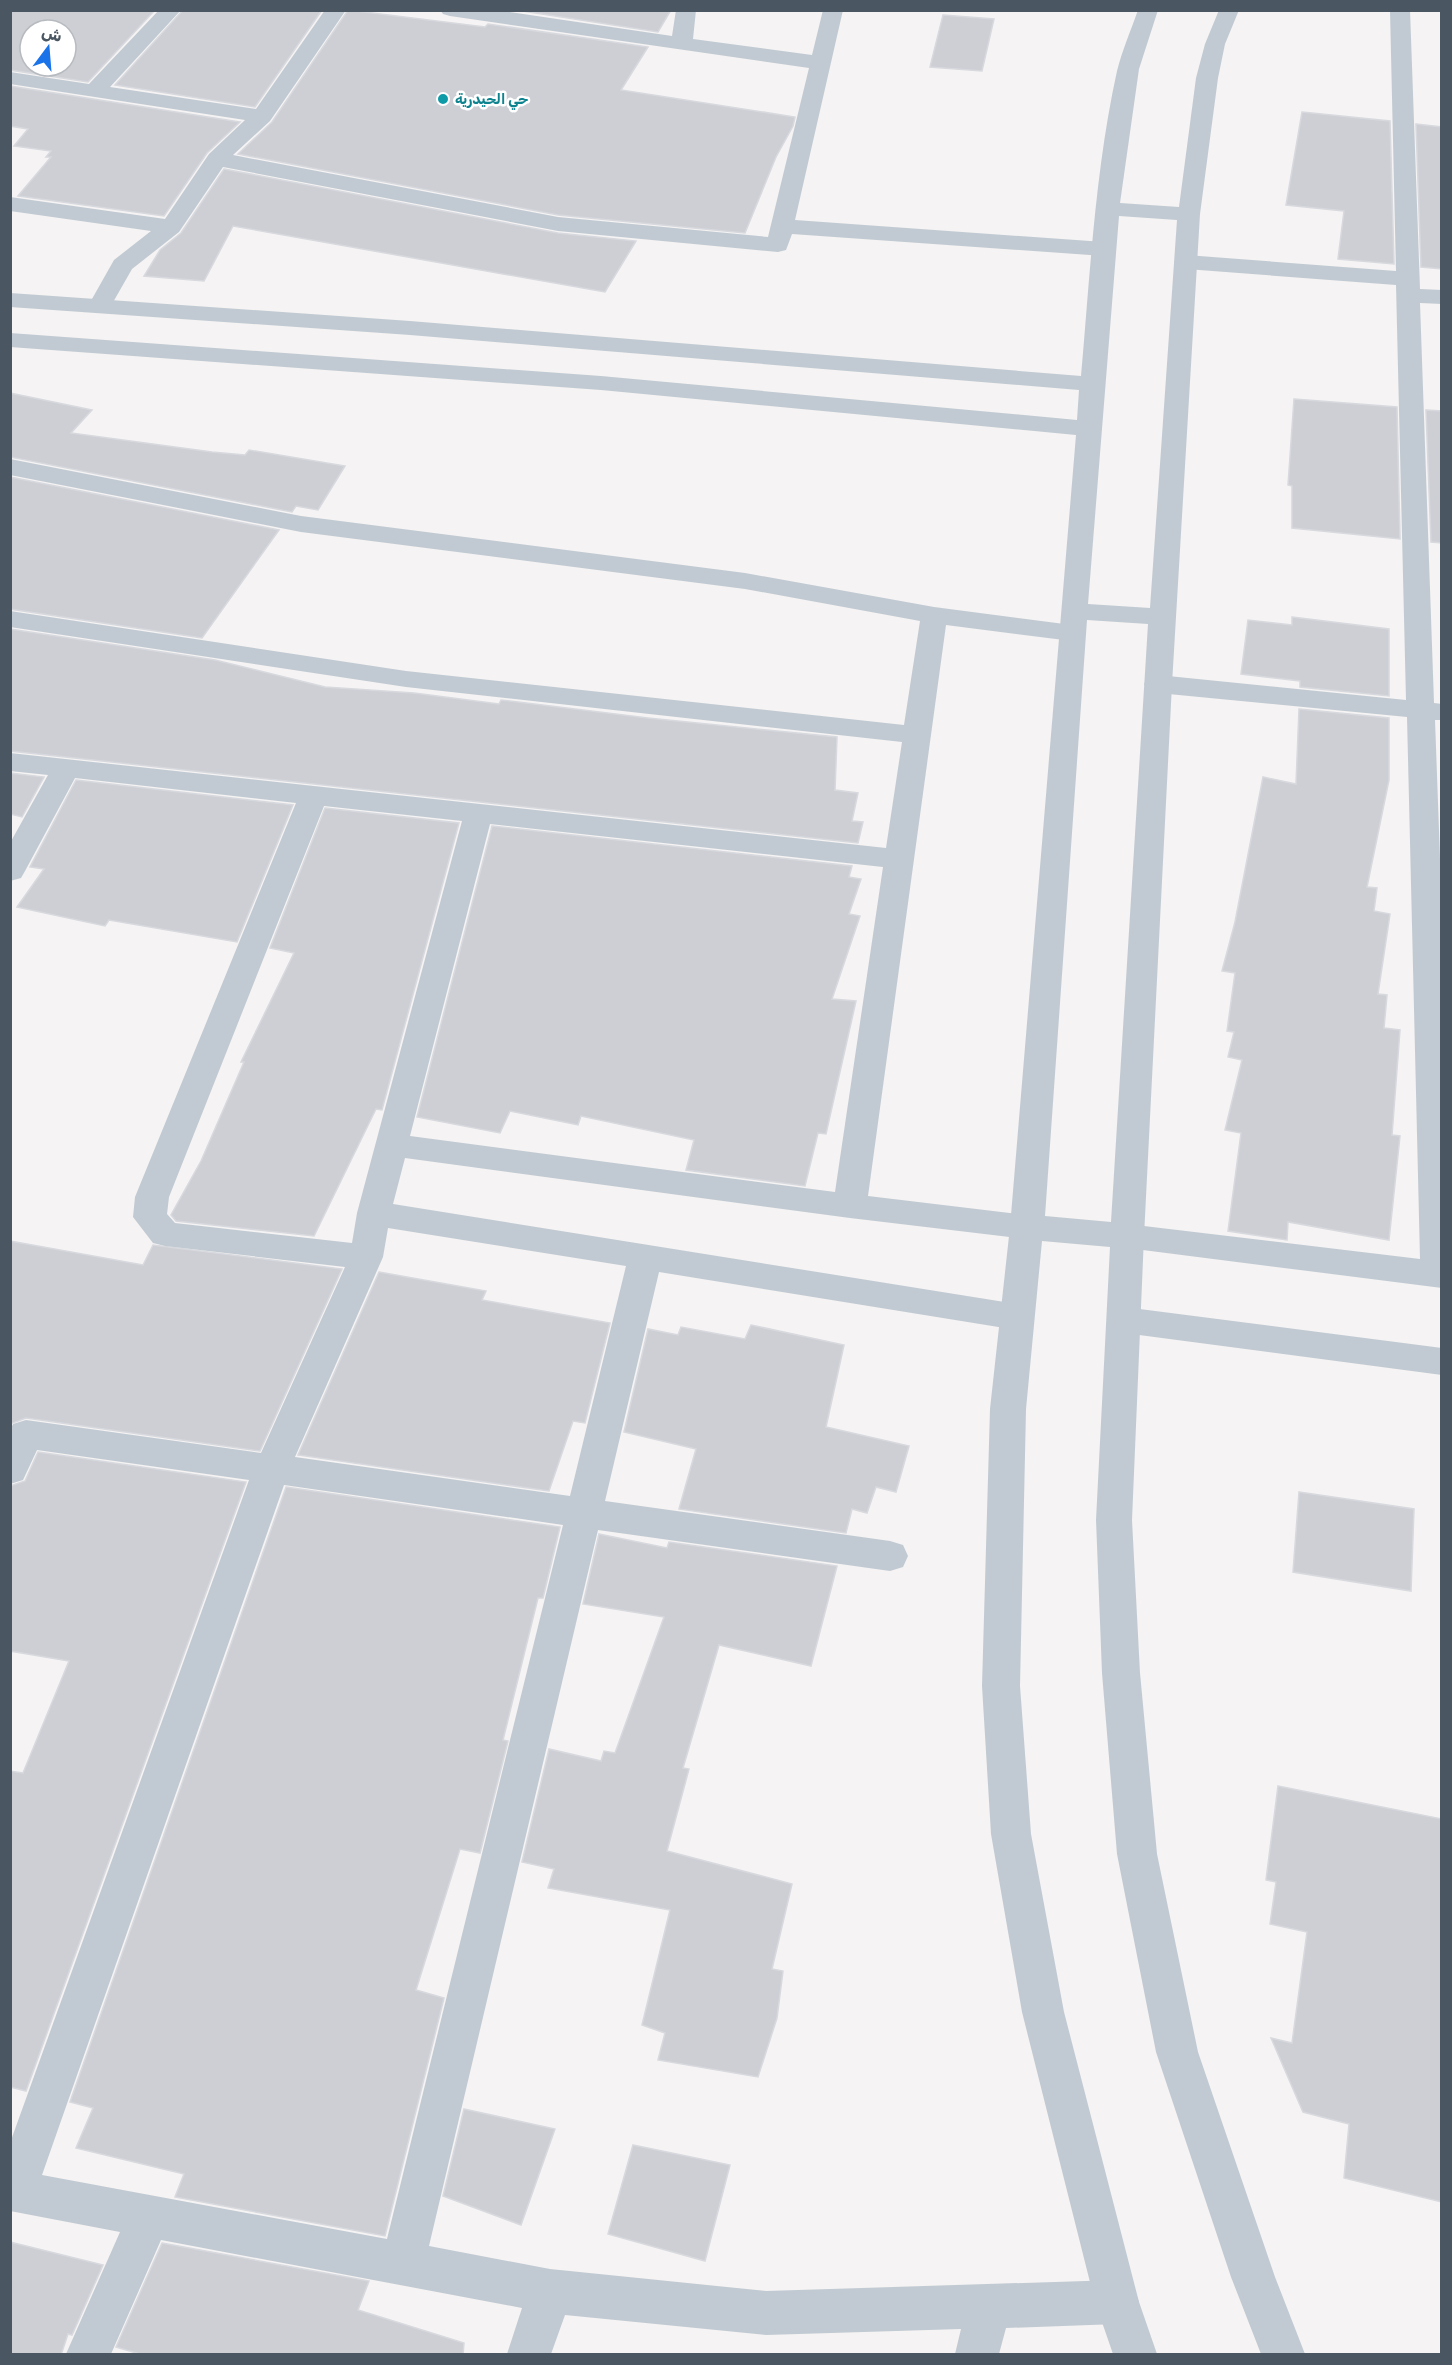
<svg xmlns="http://www.w3.org/2000/svg" width="1452" height="2365" viewBox="0 0 1452 2365" font-family="Rubik,'Noto Naskh Arabic',sans-serif">
<rect width="100%" height="100%" fill="#f5f3f3"/>
<!-- building -->
<g fill="#cdcfd5" stroke="#d7d9de" stroke-width="1.5" fill-rule="evenodd">
<path d="M10,10H155L88,82L10,70ZM30,30H66V66H30Z"/>
<path d="M183,10H322L255,107L115,85Z"/>
<path d="M348,10L485,27L488,24L648,47L621,90L795,117L793,126L776,157L745,233L558,215L238,154L272,122Z"/>
<path d="M516,10H671L658,32Z"/>
<path d="M943,15L994,19L982,71L930,67Z"/>
<path d="M10,86L240,122L207,153L164,216L18,196L51,157H46L51,151L14,146L28,129L10,126Z"/>
<path d="M1302,112L1390,121L1394,264L1338,259L1344,211L1286,205Z"/>
<path d="M1416,124L1442,127V269L1421,267Z"/>
<path d="M224,169L558,233L636,241L605,292L233,226L204,281L144,276L160,250L181,233Z"/>
<path d="M10,393L92,410L71,433L212,452L245,455L249,450L345,466L318,510L296,506L292,512L10,457Z"/>
<path d="M1294,399L1397,407L1400,539L1292,528V486L1288,485Z"/>
<path d="M1426,410L1442,411V543L1431,542Z"/>
<path d="M10,477L279,530L202,638L10,609Z"/>
<path d="M1292,617L1389,629V696L1300,687V681L1241,674L1248,620L1292,625Z"/>
<path d="M10,629L215,660L325,687L414,693L499,704L501,700L648,718L837,737L835,790L858,793L852,821L863,822L858,843L10,751Z"/>
<path d="M1299,709L1389,718V780L1367,887L1377,888L1374,911L1390,914L1378,994L1387,995L1384,1028L1400,1030L1392,1135L1400,1136L1389,1240L1288,1222L1287,1240L1228,1231L1241,1133L1225,1130L1242,1060L1228,1057L1234,1032L1227,1031L1235,973L1222,971L1235,922L1263,777L1296,784Z"/>
<path d="M10,773L44,777L22,817L10,814Z"/>
<path d="M76,780L293,805L237,942L109,920L105,926L17,907L44,869L30,867Z"/>
<path d="M325,808L459,823L382,1110L376,1109L314,1236L176,1221L171,1215L201,1161L244,1062H241L294,953L270,948Z"/>
<path d="M492,826L852,866L849,877L861,879L849,914L860,916L832,999L856,1001L826,1134L818,1133L805,1186L686,1170L694,1140L581,1116L578,1125L510,1111L500,1133L417,1117Z"/>
<path d="M10,1241L143,1265L153,1245L342,1269L260,1451L26,1418L10,1424Z"/>
<path d="M379,1272L486,1291L482,1300L610,1323L585,1423L573,1421L549,1491L298,1455Z"/>
<path d="M751,1325L844,1345L826,1427L909,1446L896,1492L876,1487L867,1513L852,1509L846,1533L679,1509L696,1449L624,1432L648,1329L678,1335L681,1327L745,1339Z"/>
<path d="M38,1452L246,1482L26,2091L10,2087V1771L23,1773L69,1661L10,1651V1486L25,1481Z"/>
<path d="M286,1487L560,1527L543,1598H538L503,1740L508,1741L480,1853L460,1849L416,1990L444,1998L385,2236L175,2197L184,2174L76,2148L93,2108L70,2102Z"/>
<path d="M1299,1492L1414,1509L1411,1591L1293,1572Z"/>
<path d="M599,1534L667,1548L669,1542L837,1566L811,1666L719,1645L683,1768L689,1769L667,1851L792,1884L772,1969L783,1971L777,2018L758,2077L658,2060L665,2033L642,2025L670,1910L548,1888L554,1869L522,1862L549,1749L601,1761L604,1751L615,1753L664,1617L583,1604Z"/>
<path d="M1278,1786L1442,1819V2202L1344,2178L1349,2124L1303,2112L1271,2038L1292,2043L1307,1932L1270,1924L1276,1882L1266,1880Z"/>
<path d="M464,2109L555,2129L521,2225L443,2196Z"/>
<path d="M633,2145L730,2165L705,2261L608,2234Z"/>
<path d="M10,2242L103,2265L72,2335L68,2334L61,2355H10Z"/>
<path d="M162,2243L369,2281L358,2310L464,2343L463,2355H143L116,2347Z"/>
</g>
<g fill="none" stroke-linecap="round" stroke-linejoin="round">
<!-- minor -->
<g fill="#c1cad2" fill-rule="evenodd">
<path d="M159,10H181L110,87L256,109L325,10H346L270,121L233,155L558,217L768,237L809,68L450,16L443,14L440,10H497L672,36L676,10H696L693,39L812,55L823,10H843L795,220L1104,242L1112,244L1116,249L1112,254L1104,256L792,234L786,250L778,252L558,231L223,167L179,232L132,269L108,311L100,313L92,311L88,306L114,260L151,231L10,211V197L165,219L209,154L245,120L10,84V72L89,84Z"/>
<path d="M1390,10H1410L1420,289L1442,290V304L1420,303L1434,703L1442,704V720H1435L1442,913V1288L1127,1248L1115,1245L1110,1236L1115,1227L1127,1224L1420,1259L1407,717L1158,693L1148,690L1144,684L1148,678L1158,675L1406,700L1396,285L1186,269L1178,267L1174,262L1178,257L1186,255L1396,271Z"/>
<path d="M10,459L301,516L745,573L934,607L1072,625L1082,627L1086,633L1082,639L1072,641L946,625L868,1196L1027,1215L1039,1218L1044,1227L1039,1236L1027,1239L850,1218L405,1158L393,1204L1017,1304L1029,1308L1034,1317L1029,1326L1017,1330L659,1272L605,1501L890,1541L903,1545L908,1556L903,1567L890,1571L598,1530L429,2246L550,2269L766,2291L1117,2280L1133,2286L1139,2302L1133,2318L1117,2324L1006,2328L999,2354H955L961,2329L766,2335L565,2315L551,2354H507L522,2308L161,2240L111,2354H66L120,2232L10,2211V2143L249,1480L37,1450L23,1480L10,1484V1430L13,1424L26,1420L261,1453L345,1267L165,1246L153,1243L133,1217L135,1197L296,803L75,778L25,871L21,878L10,881V843L48,775L10,771V753L886,848L902,742L406,687L10,627V611L406,671L904,725L920,621L745,589L301,532L10,475ZM324,806L462,821L357,1213L352,1243L175,1223L167,1214L169,1197ZM490,824L883,867L835,1192L410,1136ZM388,1228L626,1266L570,1496L295,1457L383,1257ZM284,1485L563,1525L387,2239L42,2175Z"/>
<path d="M1124,1307L1442,1348V1375L1124,1333L1112,1329L1107,1320L1112,1311Z"/>
</g>
<!-- tertiary -->
<path fill="#c1cad2" fill-rule="evenodd" d="M1138,10H1158L1139,69L1120,203L1179,207L1196,78L1205,44L1219,10H1239L1225,44L1218,78L1200,214L1172,684L1144,1236L1132,1520L1140,1673L1157,1854L1198,2052L1275,2277L1305,2354H1261L1231,2277L1156,2052L1117,1854L1102,1673L1096,1520L1110,1247L1042,1241L1026,1409L1020,1686L1031,1834L1064,2012L1139,2302L1157,2354H1113L1095,2302L1022,2012L991,1834L982,1686L990,1409L1010,1227L1076,435L601,390L10,347V333L601,376L1077,420L1079,390L410,335L10,307V293L410,321L1081,376C1090,275 1095,171 1117,71C1122,51 1131,30 1138,10ZM1119,216L1177,220L1150,608L1088,604ZM1087,620L1148,624L1111,1222L1045,1216Z"/>
</g>
<!-- markers -->
<circle fill="#0f9aa8" stroke="#fff" stroke-width="2" cx="443" cy="99" r="6"/>
<g text-anchor="middle" stroke-width="5" stroke-linejoin="round" paint-order="stroke">
<!-- far-culture labels -->
<g font-size="14" font-weight="bold" fill="#0d838f" stroke="#fff" text-anchor="start">
<text x="455" y="104">حي الحيدرية</text>
</g>
</g>
<!-- border -->
<rect width="1452" height="2365" fill="none" stroke="#4a5661" stroke-width="24"/>
<!-- north arrow -->
<g transform="translate(48 48) rotate(16)"><circle r="28" fill="#ffffff" stroke="#b7bbc0" stroke-width="1.5"/>
<path d="M0-4.5L10 22L0 15L-10 22Z" fill="#1a73e8"/>
<text y="-9" font-size="16" font-weight="bold" text-anchor="middle" fill="#4a5661">ش</text>
</g>
</svg>
